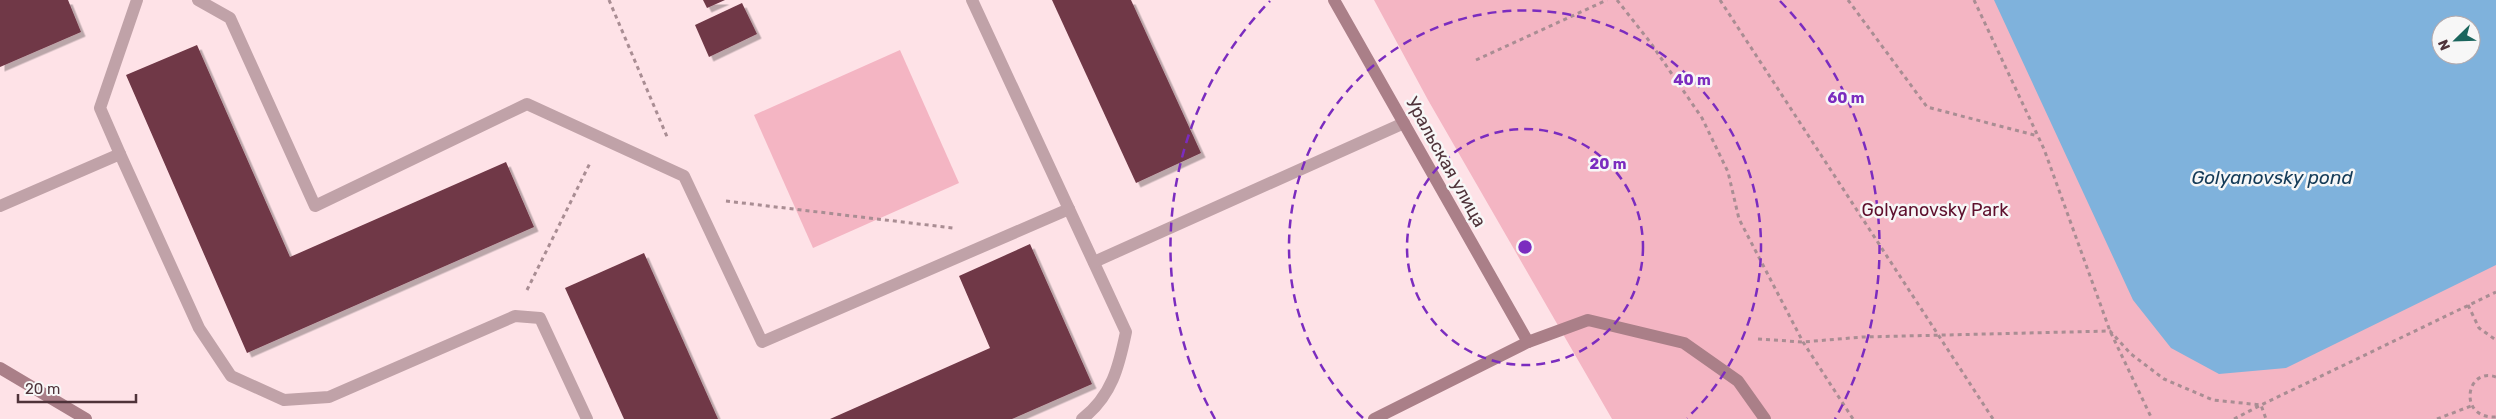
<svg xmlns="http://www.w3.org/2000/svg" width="2496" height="419" viewBox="0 0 2496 419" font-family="Rubik,sans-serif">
<defs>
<filter id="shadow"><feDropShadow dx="4.5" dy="4.5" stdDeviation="0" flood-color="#0004"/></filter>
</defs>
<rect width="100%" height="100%" fill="#fee2e7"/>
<!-- green -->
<g fill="#f4b5c3" fill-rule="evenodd">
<path d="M1374,0H2496V419H1612L1428,100ZM2441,25H2471V55H2441Z"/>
<path d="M900,50L959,183L813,248L754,115Z"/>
</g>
<!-- water -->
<path fill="#7fb2dc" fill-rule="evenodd" d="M1994,0H2496V265L2286,368L2219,374L2171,348L2133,300ZM2441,25H2471V55H2441Z"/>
<!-- building -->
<g fill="#6f3746" filter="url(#shadow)">
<path d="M0,0H68L81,32L0,67Z"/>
<path d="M703,0H725L707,8Z"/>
<path d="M1052,0H1131L1201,153L1136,183Z"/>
<path d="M742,3L757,34L709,57L695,25Z"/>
<path d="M197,45L290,257L506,162L534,227L247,353L126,75Z"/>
<path d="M1030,244L1092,384L1012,419H830L990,348L959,276Z"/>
<path d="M644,253L718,419H624L565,288Z"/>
</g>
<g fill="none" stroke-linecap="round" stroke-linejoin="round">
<!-- path -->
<g stroke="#a98d93" stroke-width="3" stroke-dasharray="4 4" stroke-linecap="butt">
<path d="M609,0L668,139"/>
<path d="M1617,0L1650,42L1702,118L1728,172L1739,219L1803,342L1853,419"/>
<path d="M1720,0L1993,419"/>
<path d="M1848,0L1927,107L2038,136"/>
<path d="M1974,0L2044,149L2110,331L2152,419"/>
<path d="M1476,60L1607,0"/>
<path d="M726,201L953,228"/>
<path d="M527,290L591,161"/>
<path d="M2468,305L2479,328L2496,340"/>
<path d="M1758,339L1803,342L1863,337L2110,331L2131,354L2164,379L2213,400L2261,405L2496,292"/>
<path d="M2496,377C2466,366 2457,419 2496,417"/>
<path d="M2234,419L2261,405L2266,419"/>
<path d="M2437,419L2471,406"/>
</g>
<!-- lane -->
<g stroke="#c0a2a8" stroke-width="12">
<path d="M198,0L230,18L315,206L527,104L684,176L762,342L1069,209"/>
<path d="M972,0L1126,332C1119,366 1112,396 1082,419"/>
<path d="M120,154L100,108L137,0"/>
<path d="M0,206L120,154L199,328L231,376L284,400L329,397L515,316L540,318L587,419"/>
<path d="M1094,262L1404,123"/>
</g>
<!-- secondary -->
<g stroke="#aa7f88" stroke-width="12">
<path d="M1334,0L1528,342"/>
<path d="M0,368L86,419"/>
<path d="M1374,419L1528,342L1588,320L1684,343L1738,381L1765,419"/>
</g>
</g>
<!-- distance rings -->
<g fill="none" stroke="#7b2cbf" stroke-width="2.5" stroke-dasharray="9 6">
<circle cx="1525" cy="247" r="118"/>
<path d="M1363 418A236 236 0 1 1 1687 418"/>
<path d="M1215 419A354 354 0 0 1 1270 1M1780 1A354 354 0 0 1 1835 419"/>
</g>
<g text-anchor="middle" stroke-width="5" stroke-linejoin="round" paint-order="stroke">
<!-- street labels -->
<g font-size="18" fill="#4f333a" stroke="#f7f7f7">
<text transform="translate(1446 162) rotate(61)" y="6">Уральская улица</text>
</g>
<!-- park labels -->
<g font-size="18" fill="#5e102d" stroke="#f7f7f7">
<text x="1935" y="216">Golyanovsky Park</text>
</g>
<!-- water labels -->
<g font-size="19" font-style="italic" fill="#143b58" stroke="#f7f7f7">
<text x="2272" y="184">Golyanovsky pond</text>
</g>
</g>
<circle cx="1525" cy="247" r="8" fill="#7b2cbf" stroke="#f7f7f7" stroke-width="2.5"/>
<g font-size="15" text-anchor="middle" font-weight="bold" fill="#7b2cbf" stroke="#f7f7f7" stroke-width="5" stroke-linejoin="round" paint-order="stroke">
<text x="1692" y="85">40 m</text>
<text x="1846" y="103">60 m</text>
<text x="1608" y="169">20 m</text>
</g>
<!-- north arrow -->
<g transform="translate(2456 40) rotate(247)"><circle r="24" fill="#f7f7f7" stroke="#b4a9ab"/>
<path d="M0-4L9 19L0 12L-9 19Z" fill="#1b655d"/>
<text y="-8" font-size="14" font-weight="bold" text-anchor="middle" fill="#4f333a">N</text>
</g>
<!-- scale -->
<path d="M18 394v8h118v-8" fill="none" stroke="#4f333a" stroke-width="2.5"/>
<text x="25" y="394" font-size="15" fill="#4f333a" stroke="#f7f7f7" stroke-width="4" paint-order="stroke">20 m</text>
</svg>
